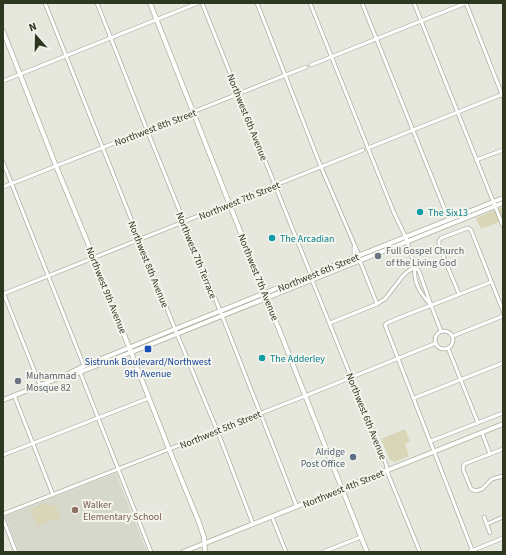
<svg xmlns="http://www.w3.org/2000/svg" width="506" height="555" viewBox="0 0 506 555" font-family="'Source Sans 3',sans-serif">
<rect width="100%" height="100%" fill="#e6e8de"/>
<!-- built -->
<path fill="#d6d8cc" d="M116,473L147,552H19L5,516Z"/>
<!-- green -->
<g fill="#d9d6b7">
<path d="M503,207V221H502L481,229L476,218Z"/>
<path d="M405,429L410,441L405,444L409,456L395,462L390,460L381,439Z"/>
<path d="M46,502L48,507L55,504L61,518L53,521L52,519L37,526L30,509Z"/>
</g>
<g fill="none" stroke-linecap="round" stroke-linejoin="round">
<!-- street casing -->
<g stroke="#abafa1" stroke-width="4.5">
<g id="street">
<path d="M45,3L177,334L217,430L253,524"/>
<path d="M97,3L147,130L223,318L297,507"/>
<path d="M202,3L311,275"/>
<path d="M257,3L321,167L358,253V256L377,304"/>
<path d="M310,3L394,213L406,238L415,267L419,271L431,305L441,331"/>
<path d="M362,3L449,220"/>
<path d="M414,3L503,226"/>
<path d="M466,3L503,97"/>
<path d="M311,65L466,3"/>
<path d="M3,81L198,3"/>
<path d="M368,148L503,94"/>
<path d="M476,160L503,150"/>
<path d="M3,162L84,366"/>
<path d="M3,187L306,67"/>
<path d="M354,246V255L358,256"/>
<path d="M415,267C413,282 420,293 430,304"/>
<path d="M312,280L386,464L388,474L420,552"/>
<path d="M3,292L40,385"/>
<path d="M3,294L363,150"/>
<path d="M459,294L439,246V241L441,238L468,228L471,230L503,311"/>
<path d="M330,323L377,304L385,299L402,277L407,272L415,267"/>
<circle cx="444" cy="340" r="9"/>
<path d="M453,336L503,316"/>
<path d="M448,348L478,423"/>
<path d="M80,372L151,552"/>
<path d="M14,395L53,495"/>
<path d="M414,398L503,363"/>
<path d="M482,433L490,454"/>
<path d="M431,441L503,413"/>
<path d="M503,449L464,464L463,469L471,489L476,491L482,489L492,479L503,476"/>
<path d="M3,455L149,398"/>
<path d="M3,514L305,396L436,343"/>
<path d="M272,517L286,552"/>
<path d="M484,517L490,533"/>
<path d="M3,519L16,552"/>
<path d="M487,524L503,517"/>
<path d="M323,552L361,537"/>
<path d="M469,552L503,538"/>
<path d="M473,552L385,325L387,323L401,317L491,282"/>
</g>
</g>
<!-- secondary casing -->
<g stroke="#acb39e" stroke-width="5.5">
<g id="secondary">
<path d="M150,3L367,552"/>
<path d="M3,31L56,166L94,258L169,449L198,520L204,537L205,552"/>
<path d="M73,374L80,372L132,352L503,203"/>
<path d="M3,400L66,375L84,366L175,329L503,198"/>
<path d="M183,552L503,424"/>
</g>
</g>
<!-- street -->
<use href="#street" stroke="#fff" stroke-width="3"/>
<!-- secondary -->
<use href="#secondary" stroke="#fff" stroke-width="4"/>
</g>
<!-- markers -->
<g fill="#0f9aa8" stroke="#f4f5ed" stroke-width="1.5">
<circle cx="420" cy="212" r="4"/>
<circle cx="272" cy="238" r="4"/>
<circle cx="262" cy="358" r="4"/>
</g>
<g fill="#6b7280" stroke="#f4f5ed" stroke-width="1.5">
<circle cx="378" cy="256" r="4"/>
<circle cx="18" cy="381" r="4"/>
</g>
<rect fill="#1a4fb4" stroke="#f4f5ed" stroke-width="1.5" x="144" y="345" width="8" height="8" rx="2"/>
<circle fill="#5c6f8a" stroke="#f4f5ed" stroke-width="1.5" cx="353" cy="457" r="4"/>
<circle fill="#8d6e63" stroke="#f4f5ed" stroke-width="1.5" cx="75" cy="510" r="4"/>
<g text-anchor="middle" stroke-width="4" stroke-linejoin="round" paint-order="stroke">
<!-- street labels -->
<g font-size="10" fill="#2e3720" stroke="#f4f5ed">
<text transform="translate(248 117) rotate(68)" y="4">Northwest 6th Avenue</text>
<text transform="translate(155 127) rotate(-21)" y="4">Northwest 8th Street</text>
<text transform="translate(239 200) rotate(-22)" y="4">Northwest 7th Street</text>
<text transform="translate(197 255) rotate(68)" y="4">Northwest 7th Terrace</text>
<text transform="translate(149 264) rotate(68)" y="4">Northwest 8th Avenue</text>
<text transform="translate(318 272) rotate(-22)" y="4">Northwest 6th Street</text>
<text transform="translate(259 277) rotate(68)" y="4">Northwest 7th Avenue</text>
<text transform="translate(107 290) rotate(68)" y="4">Northwest 9th Avenue</text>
<text transform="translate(367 416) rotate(68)" y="4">Northwest 6th Avenue</text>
<text transform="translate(220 429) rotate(-22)" y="4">Northwest 5th Street</text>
<text transform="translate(343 488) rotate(-22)" y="4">Northwest 4th Street</text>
</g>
<!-- culture labels -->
<g font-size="10" fill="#0d838f" stroke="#f4f5ed" text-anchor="start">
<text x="428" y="216">The Six13</text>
<text x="280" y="242">The Arcadian</text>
<text x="270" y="362">The Adderley</text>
</g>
<!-- worship labels -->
<g font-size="10" fill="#5b616d" stroke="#f4f5ed" text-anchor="start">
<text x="386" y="254">Full Gospel Church<tspan x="386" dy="12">of the Living God</tspan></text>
<text x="26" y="379">Muhammad<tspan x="26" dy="12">Mosque 82</tspan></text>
</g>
<!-- transit labels -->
<g font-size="10" fill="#164399" stroke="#f4f5ed">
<text x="148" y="365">Sistrunk Boulevard/Northwest<tspan x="148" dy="12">9th Avenue</tspan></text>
</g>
<!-- service labels -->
<g font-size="10" fill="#4e5e75" stroke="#f4f5ed" text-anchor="end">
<text x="345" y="455">Alridge<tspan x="345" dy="12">Post Office</tspan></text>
</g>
<!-- education labels -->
<g font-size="10" fill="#785e54" stroke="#f4f5ed" text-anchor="start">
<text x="83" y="508">Walker<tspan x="83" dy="12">Elementary School</tspan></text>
</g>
</g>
<!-- border -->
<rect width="506" height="555" fill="none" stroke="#2e3720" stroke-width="8"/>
<!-- north arrow -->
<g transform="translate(36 36) rotate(340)" stroke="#f4f5ed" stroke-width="3" paint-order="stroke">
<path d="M0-3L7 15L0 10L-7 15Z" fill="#2e3720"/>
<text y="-6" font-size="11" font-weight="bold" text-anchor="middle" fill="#2e3720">N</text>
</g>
</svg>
